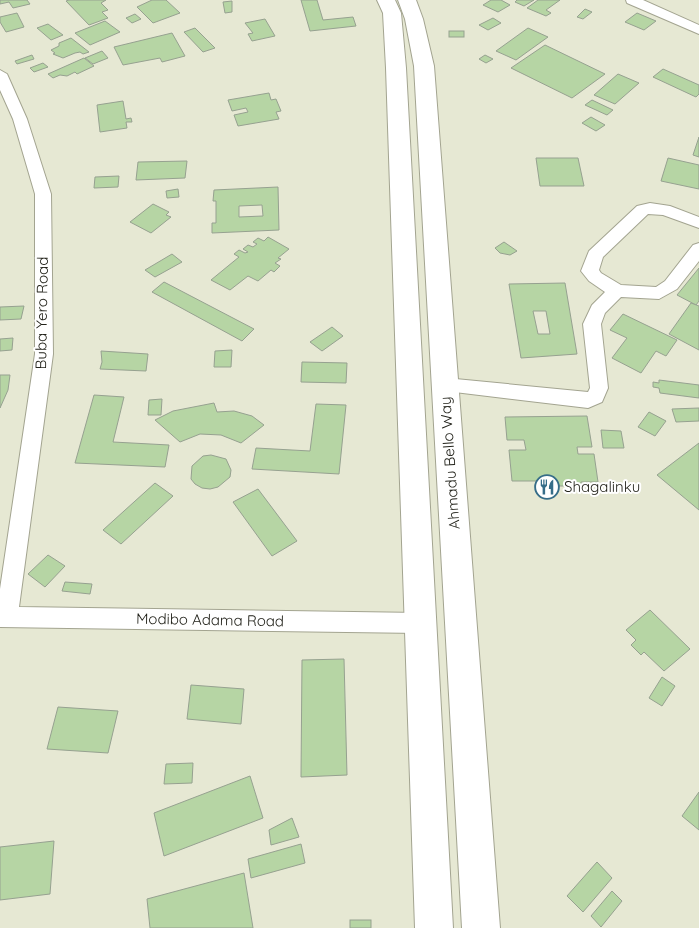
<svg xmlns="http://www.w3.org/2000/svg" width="699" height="928" viewBox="0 0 699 928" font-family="Quicksand,sans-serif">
<rect width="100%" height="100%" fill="#e6e8d3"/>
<!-- building -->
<g fill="#b6d5a4" stroke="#96a190" fill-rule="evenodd">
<path d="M0,0H27L30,4L13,8L9,2L0,4Z"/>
<path d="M69,0H106L101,3L108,10L102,12L108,18L89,25L66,1Z"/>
<path d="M152,0H166L180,13L153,23L137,7Z"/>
<path d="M301,0H317L323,20L353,17L356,26L310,31Z"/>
<path d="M491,0H501L510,5L498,12L483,5Z"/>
<path d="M517,0H534L524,6L515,2Z"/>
<path d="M538,0H560L546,10L551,13L546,16L527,8Z"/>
<path d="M232,1V12L225,13L223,2Z"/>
<path d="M585,9L592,12L583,19L577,17Z"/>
<path d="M17,13L24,27L6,32L0,22V17Z"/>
<path d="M637,13L656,21L644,30L625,22Z"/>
<path d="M135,14L141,19L132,23L126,18Z"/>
<path d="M493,18L501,23L488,30L479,25Z"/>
<path d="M265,19L275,36L252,41L248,34L253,33L245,23Z"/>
<path d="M105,21L120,32L90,45L75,33Z"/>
<path d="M48,24L63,35L51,40L37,28Z"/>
<path d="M195,28L215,48L203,52L184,32Z"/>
<path d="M528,28L548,37L516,60L496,51Z"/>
<rect x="449" y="31" width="15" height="6"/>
<path d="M172,33L185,56L162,62L160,58L123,65L114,47Z"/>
<path d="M71,38L89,52L83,54L80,52L75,53L63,58L53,54L55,53L51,50L59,46V43Z"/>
<path d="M545,45L605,74L572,98L511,68Z"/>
<path d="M102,51L108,58L93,64L85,58Z"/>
<path d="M32,55L34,59L17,64L15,61Z"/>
<path d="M485,55L493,59L486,63L479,59Z"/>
<path d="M84,58L94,66L77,74L75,72L67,76L60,75L53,78L48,74Z"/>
<path d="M43,63L48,67L34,72L30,68Z"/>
<path d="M663,69L699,85V94L696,97L653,77Z"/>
<path d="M618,74L639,83L615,104L594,95Z"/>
<path d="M269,93L271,100L276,99L281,111L276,112L279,119L238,126L234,115L248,112L246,108L232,111L228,100Z"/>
<path d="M592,100L613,110L607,115L585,105Z"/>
<path d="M123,101L126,119L131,118L132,122H126L127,128L100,132L97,105Z"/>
<path d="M591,117L605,125L596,131L582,123Z"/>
<path d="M699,137V157L693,155Z"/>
<path d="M536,158H578L584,186H540Z"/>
<path d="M668,158L699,165V189L661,181Z"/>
<path d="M187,161L185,178L136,180L138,162Z"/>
<path d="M119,176L118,187L94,188L95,177Z"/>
<path d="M278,187L279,230L212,233V223H216V201H213L214,190ZM262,205L263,216L239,217V206Z"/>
<path d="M178,189L179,197L167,198L166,191Z"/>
<path d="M153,204L169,212L166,215L171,217L151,233L130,222Z"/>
<path d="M268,237L289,249L278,258L281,259L275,263L280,266L274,272L271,270L258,281L248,276L230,290L211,280L239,257L234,254L239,250L245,253L248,252L243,249L248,245L253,247L257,244L253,242L258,238L264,241Z"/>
<path d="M504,242L517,251L510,255L500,253L495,248Z"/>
<path d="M172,254L182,262L155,277L145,270Z"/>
<path d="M699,268V301L696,305L677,295Z"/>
<path d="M164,282L254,329L242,341L152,292Z"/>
<path d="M565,283L577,354L521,358L509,284ZM533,311H546L550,334H538Z"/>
<path d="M691,303L699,306V350L669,334Z"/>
<path d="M24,306L21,319L0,320V307Z"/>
<path d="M623,314L677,340L666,356L656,351L641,373L612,358L627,338L610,330Z"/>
<path d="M332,327L343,336L322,351L310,342Z"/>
<path d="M13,338L12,350L0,351V339Z"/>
<path d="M232,350L231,367H214L215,351Z"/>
<path d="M101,351L148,354L146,371L100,369L102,362Z"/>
<path d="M302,362L347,363L346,383L301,382Z"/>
<path d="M0,375H10L8,390L0,408Z"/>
<path d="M659,380L699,385V398L660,393L659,388L653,387V382L659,383Z"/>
<path d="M94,395L124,397L113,442L169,445L165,467L75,463Z"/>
<path d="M162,399L161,415H148L149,400Z"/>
<path d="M214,403L217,412L234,411L252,416L264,425L241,443L221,435L200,434L180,442L155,420L173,411Z"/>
<path d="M316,404L346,405L339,474L252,469L256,448L310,451Z"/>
<path d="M699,408V421L676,422L672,409Z"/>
<path d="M649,412L666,421L655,436L638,427Z"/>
<path d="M587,416L592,447H577L578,454H594L598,482H581V486H545L544,481H512L509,450H526L524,440H507L505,417Z"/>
<path d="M601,430L621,431L624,448H603Z"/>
<path d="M699,443V510L657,475Z"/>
<path d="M211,455L226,459L231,470L230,477L218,487L210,489L202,488L195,484L191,479L192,466L203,456Z"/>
<path d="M155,483L173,496L121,544L103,530Z"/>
<path d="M258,489L297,541L272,556L233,502Z"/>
<path d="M48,555L65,566L45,587L28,574Z"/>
<path d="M65,582L92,584L90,594L62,591Z"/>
<path d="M650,610L690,649L664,671L644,652L641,655L631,645L636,640L626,630Z"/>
<path d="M344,659L347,775L301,777L302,660Z"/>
<path d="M662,677L675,686L662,706L649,698Z"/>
<path d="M191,685L244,689L241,724L187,719Z"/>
<path d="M58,707L118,711L108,753L47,749Z"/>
<path d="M193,763L192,783L164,784L166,764Z"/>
<path d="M250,776L263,818L164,856L154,813Z"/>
<path d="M699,792V830L682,816Z"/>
<path d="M292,818L299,837L271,845L269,830Z"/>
<path d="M54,841L50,894L0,900V847Z"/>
<path d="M301,844L305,863L251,878L248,859Z"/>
<path d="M597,862L612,878L583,912L567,896Z"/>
<path d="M244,873L253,928H150L147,899Z"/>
<path d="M612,891L622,901L601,927L591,916Z"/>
<rect x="350" y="920" width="21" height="8"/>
</g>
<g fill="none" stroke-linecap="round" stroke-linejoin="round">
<!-- street casing -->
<g stroke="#a3a490" stroke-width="2">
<g id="street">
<path d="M626,0H643L699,25V34L627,3Z"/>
<path d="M0,70L7,74L27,119L51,194L53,354L19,607L420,613L428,616L431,623L428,630L420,633L0,627V589L35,354V194L13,119L0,90Z"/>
<path d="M650,203L670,206L699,217V228L663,215L648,214L603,257L599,270L601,273L621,285L656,287L665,281L693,245L699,243V261L677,289L659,299L621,297L605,313L601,324L608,388L602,402L588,408L438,390L436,385L438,380L445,378L588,392L590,388L583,324L592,305L605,292L589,281L581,271L589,251L637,206Z"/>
</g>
</g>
<!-- primary casing -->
<g stroke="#a3a490" stroke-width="2">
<g id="primary">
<path d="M377,0H395L401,13L406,68L453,928H415L386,68L383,13Z"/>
<path d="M398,0H416L423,19L434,66L500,928H462L414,66L405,19Z"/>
</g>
</g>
<!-- street -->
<use href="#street" fill="#fff" fill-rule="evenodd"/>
<!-- primary -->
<use href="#primary" fill="#fff" fill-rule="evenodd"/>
</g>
<!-- icons -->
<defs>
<g id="restaurant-ring" transform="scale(1.25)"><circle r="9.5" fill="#fff" stroke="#366d88" stroke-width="1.5"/><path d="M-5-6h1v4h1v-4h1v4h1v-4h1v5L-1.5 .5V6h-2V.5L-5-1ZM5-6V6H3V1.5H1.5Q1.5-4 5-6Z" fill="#366d88"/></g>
</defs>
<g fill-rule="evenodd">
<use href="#restaurant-ring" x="547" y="487"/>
</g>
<g text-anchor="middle" stroke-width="4" stroke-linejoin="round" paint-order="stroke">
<!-- street labels -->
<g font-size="15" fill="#22221a" stroke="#fff">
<text transform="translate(42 313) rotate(-89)" y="5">Buba Yero Road</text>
<text transform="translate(450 463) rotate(-94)" y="5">Ahmadu Bello Way</text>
<text transform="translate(210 620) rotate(1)" y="5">Modibo Adama Road</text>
</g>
<!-- poi labels -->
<g font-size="15" fill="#22221a" stroke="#fff" text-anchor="start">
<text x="564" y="492">Shagalinku</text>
</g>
</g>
</svg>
